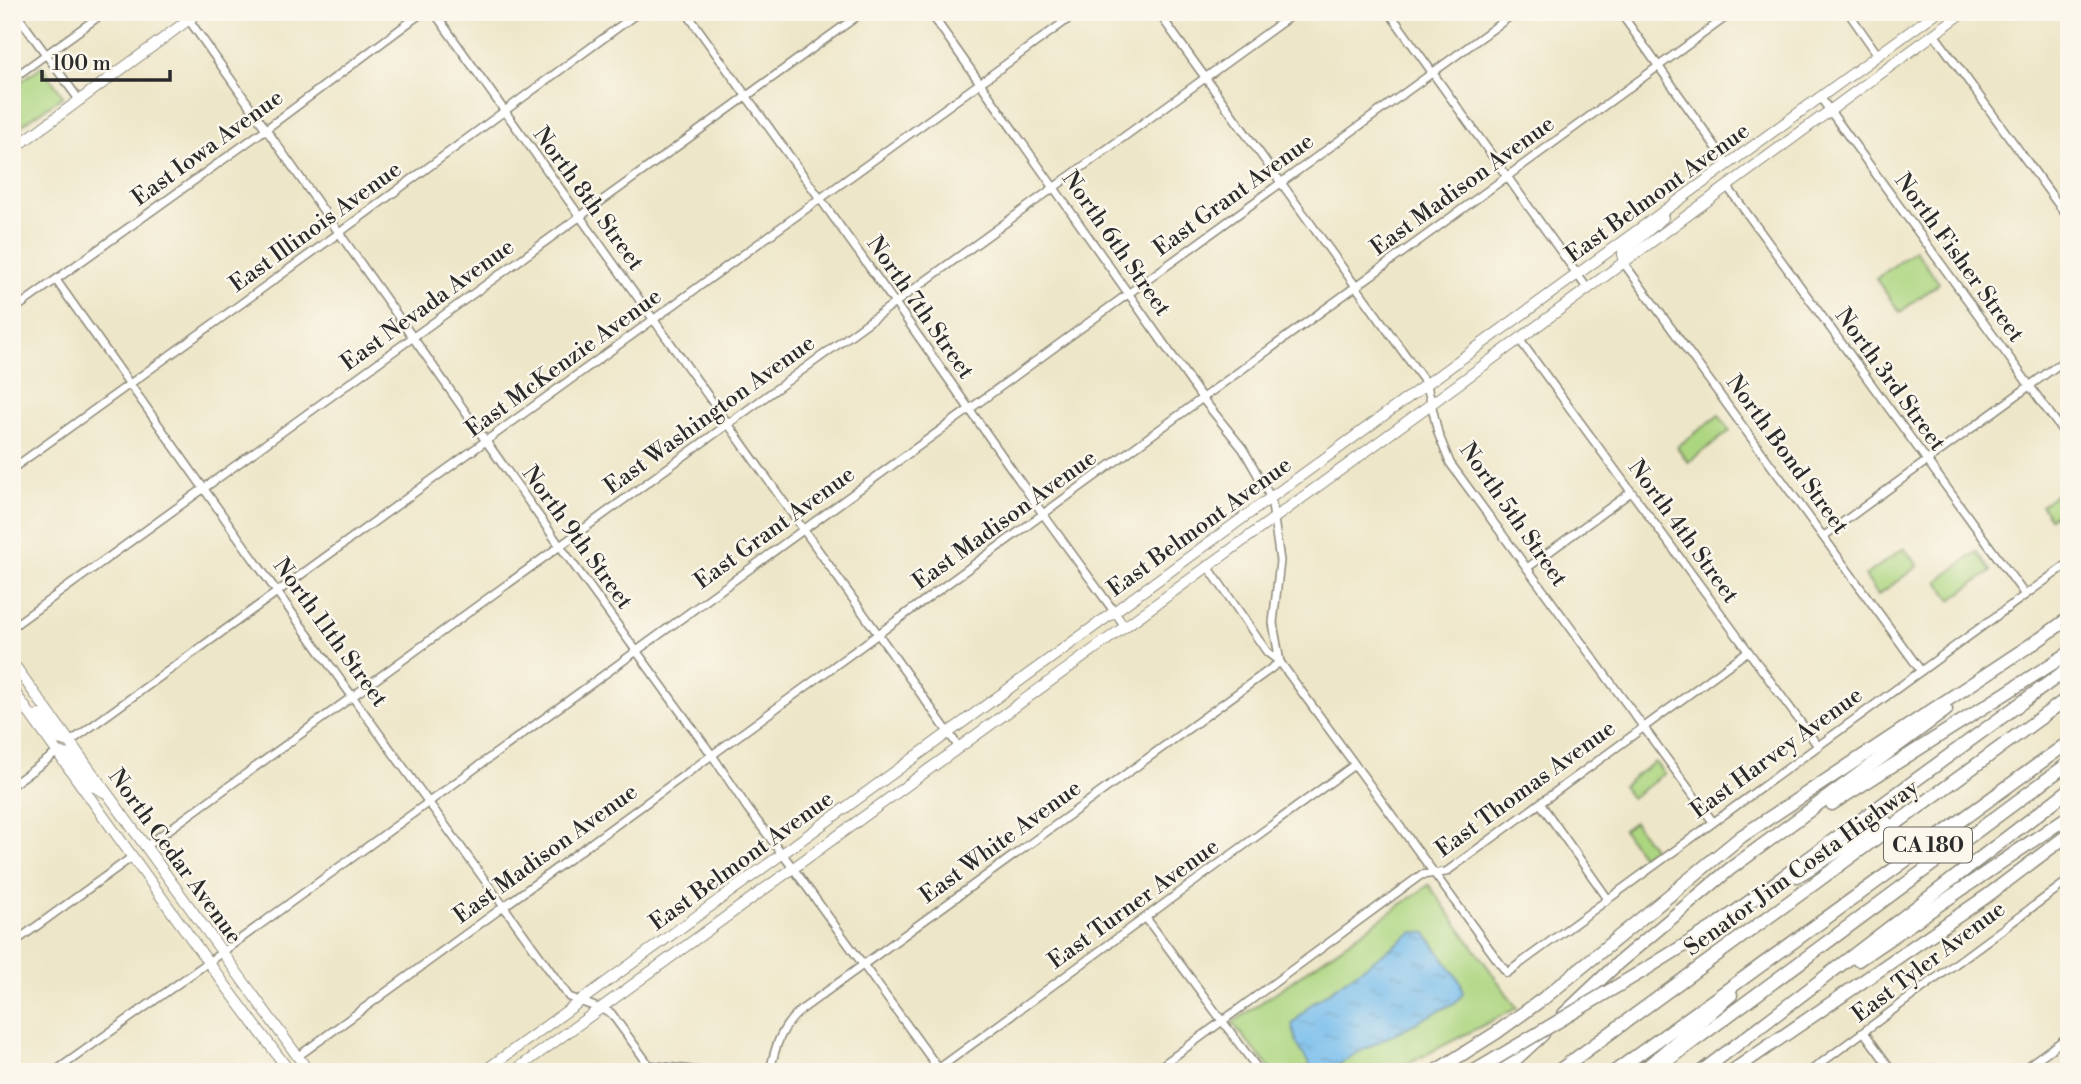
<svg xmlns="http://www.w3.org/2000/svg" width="2081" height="1084" viewBox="0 0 2081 1084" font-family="'Libre Bodoni',serif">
<defs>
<pattern id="water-ripples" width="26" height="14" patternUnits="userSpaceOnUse" patternTransform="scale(1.75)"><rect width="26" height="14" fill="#74bcec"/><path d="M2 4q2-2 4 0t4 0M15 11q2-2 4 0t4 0" fill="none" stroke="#5f99bf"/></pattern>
</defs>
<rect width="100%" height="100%" fill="#fbf7ec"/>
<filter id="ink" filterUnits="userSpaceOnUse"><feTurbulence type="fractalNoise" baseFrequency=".0143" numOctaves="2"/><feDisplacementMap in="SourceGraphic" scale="14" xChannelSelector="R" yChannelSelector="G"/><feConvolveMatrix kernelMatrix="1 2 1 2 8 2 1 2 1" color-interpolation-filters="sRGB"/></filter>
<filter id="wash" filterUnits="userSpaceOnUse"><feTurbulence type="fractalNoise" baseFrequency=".00686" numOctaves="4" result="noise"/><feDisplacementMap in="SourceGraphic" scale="28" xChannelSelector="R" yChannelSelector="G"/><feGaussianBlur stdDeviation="1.57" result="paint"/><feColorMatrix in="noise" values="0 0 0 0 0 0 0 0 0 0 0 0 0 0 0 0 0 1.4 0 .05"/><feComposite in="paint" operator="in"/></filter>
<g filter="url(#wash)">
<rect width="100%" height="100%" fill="#eee6c8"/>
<!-- green -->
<g fill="#add681" stroke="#6c8056" stroke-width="2">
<path d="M42,66L63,96L12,132V88Z"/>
<path d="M1915,250L1939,283L1900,312L1876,279Z"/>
<path d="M1719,415L1730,431L1688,462L1677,447Z"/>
<path d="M2069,485V504L2050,518L2041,505Z"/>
<path d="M1904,548L1918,566L1878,595L1865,576Z"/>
<path d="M1977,552L1991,571L1951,600L1938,581Z"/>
<path d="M1655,762L1664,774L1631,798L1622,786Z"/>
<path d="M1634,822L1653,848L1642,856L1623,830Z"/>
<path d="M1429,885L1517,1008L1392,1072H1273L1232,1023Z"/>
</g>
<!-- water -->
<path fill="url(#water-ripples)" stroke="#50748c" stroke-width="2" d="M1413,932L1426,933L1461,983L1463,994L1456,1002L1355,1054L1331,1070L1314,1072L1297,1044L1292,1025L1309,1006Z"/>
</g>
<g filter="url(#ink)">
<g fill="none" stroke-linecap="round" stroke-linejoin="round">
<!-- street casing -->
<g stroke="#8c887a" stroke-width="10">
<g id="street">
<path d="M15,12L80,101"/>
<path d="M434,12L958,746"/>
<path d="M686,12L895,303L1043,514L1124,625"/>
<path d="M1158,12L1427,385L1438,433L1450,463L1713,822"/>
<path d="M1389,12L1587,288"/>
<path d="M1620,12L1728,164"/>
<path d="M1848,12L1878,55"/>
<path d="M189,20L560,546L712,755L748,809L793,868L941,1072"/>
<path d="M1934,34L2069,219"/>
<path d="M12,79L105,12"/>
<path d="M1820,97L2069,440"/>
<path d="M1727,186L2025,595"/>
<path d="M1623,262L1921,671"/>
<path d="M56,280L277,592L569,997L611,1013L649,1065"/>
<path d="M12,311L266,129L423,12"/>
<path d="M1519,339L1818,746"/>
<path d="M12,469L339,233L639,12"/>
<path d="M1824,536L2069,357"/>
<path d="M1207,565L1267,652L1280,662L1507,973L2069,563"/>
<path d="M1527,568L1631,492"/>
<path d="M12,627L863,12"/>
<path d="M70,742L1078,12"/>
<path d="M12,785L58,752"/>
<path d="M1540,803L1608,899"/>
<path d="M145,847L1296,12"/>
<path d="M1146,918L1260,1072"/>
<path d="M12,944L132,857"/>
<path d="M1864,1032L1893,1072"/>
<path d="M297,1057L1733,12"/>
<path d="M649,1065L709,1072"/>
<path d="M54,1072L221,953L1516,12"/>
<path d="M274,1072L284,1064"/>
<path d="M770,1072C775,1046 781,1027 801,1010L1280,662L1273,623L1280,561L1271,498L1243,449L1202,398L930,12"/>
<path d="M934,1072L1354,765"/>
<path d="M1153,1072L1421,875L1446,872L1748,651"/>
<path d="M1809,1072L2069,880"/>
<path d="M2019,1072L2069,1036"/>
</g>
</g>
<!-- secondary casing -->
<g stroke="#8c887a" stroke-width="12">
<g id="secondary">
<path d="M2067,12L2069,15"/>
<path d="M12,150L199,12"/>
<path d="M1623,262V252L1663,218"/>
<path d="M12,662L309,1072"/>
<path d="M12,689L208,962L290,1072"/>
<path d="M39,715L57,739L70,742"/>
<path d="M58,752L70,755L93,786L104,792"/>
<path d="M483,1072L1937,12"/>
<path d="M513,1072L1431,404L1964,12"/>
</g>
</g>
<!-- highway casing -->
<g stroke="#8c887a" stroke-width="15">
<g id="highway">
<path d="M2033,644L2069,618"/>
<path d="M1832,804L2069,653"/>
<path d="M1797,876L1886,822"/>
<path d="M1720,923L2069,668"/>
<path d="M1858,960L2069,816"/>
<path d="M1646,969L1728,918"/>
<path d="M1564,1014L1618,963L1730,869L1946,710"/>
<path d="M1434,1072L1496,1033L1544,998L1742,836L2038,640"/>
<path d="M1502,1072L1543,1034"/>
<path d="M1557,1072L2069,697"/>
<path d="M1614,1072L2069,742"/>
<path d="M1641,1072L1731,995"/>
<path d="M1652,1072L2069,763"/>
<path d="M1701,1072L2069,790"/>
<path d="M1731,1072L1987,896L2069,834"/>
</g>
</g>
<!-- street -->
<use href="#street" stroke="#fff" stroke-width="7"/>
<!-- secondary -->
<use href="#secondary" stroke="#fff" stroke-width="10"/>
<!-- highway -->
<use href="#highway" stroke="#fff" stroke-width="12"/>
<!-- highway-bridge casing -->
<g stroke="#8c887a" stroke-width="15" stroke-linecap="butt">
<path id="highway-bridge" d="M1473,1072L1646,969"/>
</g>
<!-- highway-bridge -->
<use href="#highway-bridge" stroke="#fff" stroke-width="12"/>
</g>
</g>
<g text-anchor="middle" stroke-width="5" stroke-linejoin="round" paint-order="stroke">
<!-- shield labels -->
<rect fill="#fbf7ec" stroke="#696865" stroke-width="2" x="1884" y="827.5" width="88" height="35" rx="5"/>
<g font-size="21" font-weight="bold" fill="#2b2b2b">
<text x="1928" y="852">CA 180</text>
</g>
<!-- street labels -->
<g font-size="23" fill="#2b2b2b" stroke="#fbf7ec">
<text transform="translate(207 147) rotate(-36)" y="8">East Iowa Avenue</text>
<text transform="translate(1462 185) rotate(-36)" y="8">East Madison Avenue</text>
<text transform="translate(1657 192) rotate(-36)" y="8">East Belmont Avenue</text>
<text transform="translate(1233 194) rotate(-36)" y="8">East Grant Avenue</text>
<text transform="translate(589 198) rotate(54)" y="8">North 8th Street</text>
<text transform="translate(315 226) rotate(-36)" y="8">East Illinois Avenue</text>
<text transform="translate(1117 243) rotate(55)" y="8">North 6th Street</text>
<text transform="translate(1960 257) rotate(54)" y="8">North Fisher Street</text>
<text transform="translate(427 304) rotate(-36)" y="8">East Nevada Avenue</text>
<text transform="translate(921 307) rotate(55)" y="8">North 7th Street</text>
<text transform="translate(563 362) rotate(-36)" y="8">East McKenzie Avenue</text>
<text transform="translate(1891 379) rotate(54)" y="8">North 3rd Street</text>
<text transform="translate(709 414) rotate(-36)" y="8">East Washington Avenue</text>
<text transform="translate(1788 454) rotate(54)" y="8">North Bond Street</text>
<text transform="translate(1514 514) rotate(55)" y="8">North 5th Street</text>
<text transform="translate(1004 519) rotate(-36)" y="8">East Madison Avenue</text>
<text transform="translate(1199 526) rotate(-36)" y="8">East Belmont Avenue</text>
<text transform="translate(774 527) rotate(-36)" y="8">East Grant Avenue</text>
<text transform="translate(1684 531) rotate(54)" y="8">North 4th Street</text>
<text transform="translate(578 537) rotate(54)" y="8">North 9th Street</text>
<text transform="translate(331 632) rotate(54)" y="8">North 11th Street</text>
<text transform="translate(1776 752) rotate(-36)" y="8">East Harvey Avenue</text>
<text transform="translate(1525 788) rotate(-36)" y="8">East Thomas Avenue</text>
<text transform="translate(1000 841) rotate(-36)" y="8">East White Avenue</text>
<text transform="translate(545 853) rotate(-36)" y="8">East Madison Avenue</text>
<text transform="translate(176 856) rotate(54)" y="8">North Cedar Avenue</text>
<text transform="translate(741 860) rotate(-36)" y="8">East Belmont Avenue</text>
<text transform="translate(1801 867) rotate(-36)" y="8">Senator Jim Costa Highway</text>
<text transform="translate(1133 903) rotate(-36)" y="8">East Turner Avenue</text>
<text transform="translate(1928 961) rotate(-37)" y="8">East Tyler Avenue</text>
</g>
</g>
<!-- margin -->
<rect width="2081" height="1084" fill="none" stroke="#fbf7ec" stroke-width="42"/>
<!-- scale -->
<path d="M42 70v10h128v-10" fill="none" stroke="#2b2b2b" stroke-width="3.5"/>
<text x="52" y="70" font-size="21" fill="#2b2b2b" stroke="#fbf7ec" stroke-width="5" paint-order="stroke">100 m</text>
</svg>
